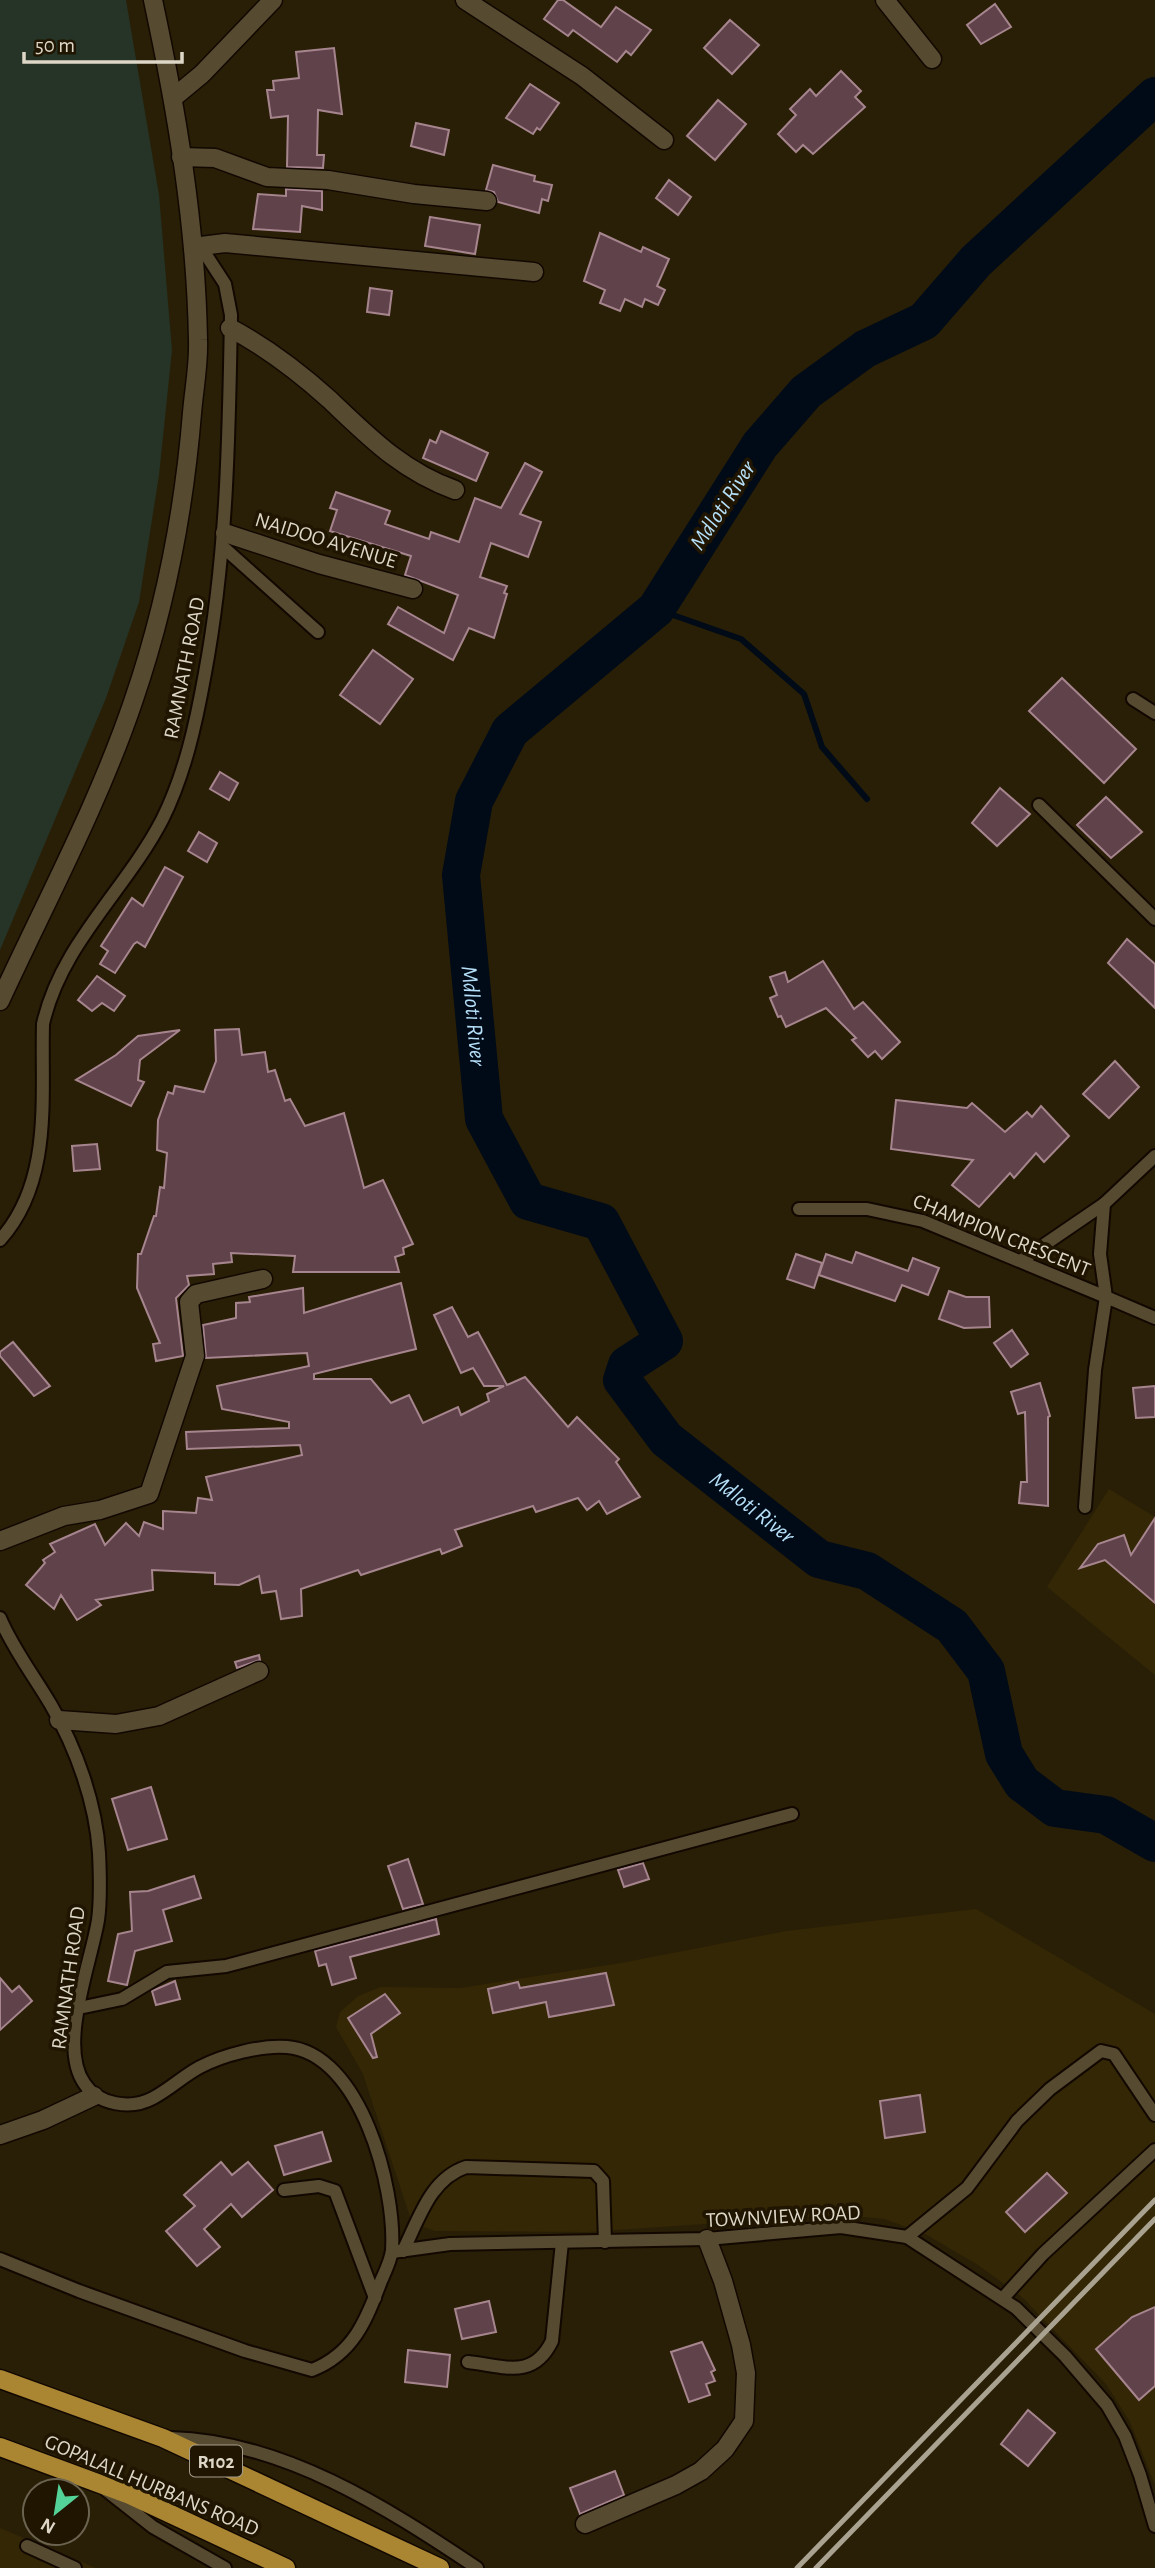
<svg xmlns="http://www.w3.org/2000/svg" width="1155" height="2568" viewBox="0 0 1155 2568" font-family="'Alegreya Sans',sans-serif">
<rect width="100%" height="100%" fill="#291f06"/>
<!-- built -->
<g fill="#342705">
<path d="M1109,1489L1155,1517V1675L1047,1587Z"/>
<path d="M976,1909L1155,2014V2485L1130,2422L1106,2384L1022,2297L978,2265L927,2235L885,2219L839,2215L587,2232L435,2231L412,2223L363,2074L336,2027L340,2012L358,1996L381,1987L460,1988L621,1963L786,1931Z"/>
<path d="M0,2528L96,2568H0Z"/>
</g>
<!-- green -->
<path fill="#253427" d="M0,0H126L159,195L172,350L159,475L139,602L106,698L0,950Z"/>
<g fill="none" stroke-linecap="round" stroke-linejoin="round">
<!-- stream -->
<path stroke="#000b17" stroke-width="6" d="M656,609L741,639L804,694L822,747L867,799"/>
<!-- river -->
<path stroke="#000b17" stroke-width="38" id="s1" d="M1155,96L976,261L924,321L865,349L806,392L760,445L656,609L510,731L474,801L461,875L484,1119L528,1201L601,1222L664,1341L627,1365L622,1380L666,1439L819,1559L867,1571L952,1626L986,1671L1004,1754L1022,1783L1055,1808L1106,1815L1155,1843"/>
</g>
<!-- building -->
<g fill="#60424b" stroke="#a6858e" stroke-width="2">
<path d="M558,0H563L601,27L616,7L651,30L631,55L626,51L617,62L573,30L568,36L544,19Z"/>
<path d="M995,4L1011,27L981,44L967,25Z"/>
<path d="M730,20L759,45L732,74L704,48Z"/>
<path d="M334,48L342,114L318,110L317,155H324L323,168L287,167L288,116L271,118L267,90H274L273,81L299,78L296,52Z"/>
<path d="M841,71L861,91L855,97L865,107L813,154L803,145L796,152L778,134L796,115L790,109L810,89L816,96Z"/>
<path d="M530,84L559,103L540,130L537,128L533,134L506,118Z"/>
<path d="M718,100L746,124L715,160L687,136Z"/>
<path d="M416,123L449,130L444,155L411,146Z"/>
<path d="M493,165L535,176L534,181L552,185L548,201L542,199L539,213L498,202L494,192L486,190Z"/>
<path d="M669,180L691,197L678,215L656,198Z"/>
<path d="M286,189L322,191V210L302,206L300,232L253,229L258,194L286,196Z"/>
<path d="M430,217L480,225L475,254L425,246Z"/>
<path d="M600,233L641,252L643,247L669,259L657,286L665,290L658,305L645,299L642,307L625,299L620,311L600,303L605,290L584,281Z"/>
<path d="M370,288L392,291L389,315L367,312Z"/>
<path d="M441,431L488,453L476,481L423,458L430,440L436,443Z"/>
<path d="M525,463L542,472L520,514L541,522L528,557L491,543L480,577L507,586L504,593L507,594L494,638L469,628L453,660L388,624L398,607L444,633L458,595L405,575L411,556L330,531L337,510L330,508L336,492L390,511L385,524L429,539L431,532L459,542L475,498L501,508Z"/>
<path d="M373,650L413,679L380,724L340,695Z"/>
<path d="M1062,678L1136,749L1104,783L1029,711Z"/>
<path d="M220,772L238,783L229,800L210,789Z"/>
<path d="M1000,788L1030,814L997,846L972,823Z"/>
<path d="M1106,797L1142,832L1111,858L1077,825Z"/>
<path d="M199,832L217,843L207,862L188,851Z"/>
<path d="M165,867L183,877L145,947L137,942L134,944L115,973L100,964L108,951L101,946L132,898L143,906Z"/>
<path d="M1127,939L1155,964V1008L1108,963Z"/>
<path d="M823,961L854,1009L863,1002L900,1042L882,1059L875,1051L868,1057L852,1040L856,1038L826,1008L786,1027L781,1016L778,1017L770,998L777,995L770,977L785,972L788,982Z"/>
<path d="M97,976L125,996L114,1011L102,1003L92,1011L78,1000Z"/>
<path d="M239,1029L242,1055L265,1052L268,1072L275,1070L285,1101L290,1099L305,1126L344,1113L364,1188L383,1180L413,1244L403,1248L404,1254L395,1257L399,1272H293L295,1256L231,1253L232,1262L213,1264L214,1274L187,1276L189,1285L176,1298L183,1356L156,1361L153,1344L160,1343L137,1288L138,1254H141L154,1216H156L160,1187L164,1188L167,1153L157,1150L158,1120L168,1092L173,1094L175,1086L204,1092L216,1061L215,1030Z"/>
<path d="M180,1030L140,1060L138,1080L144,1082L131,1106L76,1080L116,1055L138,1036Z"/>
<path d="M1115,1061L1139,1087L1109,1118L1083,1094Z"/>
<path d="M896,1100L967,1108L972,1103L1005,1132L1027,1112L1032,1117L1041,1106L1069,1136L1044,1162L1036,1153L1014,1178L1010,1173L979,1207L952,1185L973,1160L891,1149Z"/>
<path d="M97,1144L100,1169L74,1171L72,1146Z"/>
<path d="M856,1252L908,1271L913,1258L939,1268L928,1295L902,1285L895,1301L819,1275L826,1254L852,1263Z"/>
<path d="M796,1254L822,1263L814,1288L787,1279Z"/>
<path d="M401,1283L416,1349L314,1374V1379H371L391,1403L409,1395L423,1423L458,1407L461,1415L489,1401L487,1394L504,1386H484L473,1368L461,1373L434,1315L452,1307L468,1337L478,1332L507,1385L525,1377L568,1427L577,1417L619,1459L616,1462L640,1497L607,1514L599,1501L587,1510L578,1498L536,1512L533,1506L455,1530L462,1546L442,1554L440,1549L361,1575L358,1570L301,1589L302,1616L281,1619L276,1591L262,1593L259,1576L239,1585L215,1584V1573L152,1570L153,1590L96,1600L101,1605L77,1620L61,1595L54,1609L26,1585L45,1563L43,1560L55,1552L50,1544L95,1524L105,1545L126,1523L139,1536L144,1522L163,1529V1511L196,1513L198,1498L212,1500L206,1477L302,1455L300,1445L187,1449L186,1432L289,1428V1422L222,1409L217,1386L309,1366L307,1353L206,1358L203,1325L236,1318V1303L250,1302L249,1297L303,1288L304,1313Z"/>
<path d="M949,1291L966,1297H989L990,1327L964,1328L939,1319Z"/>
<path d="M1012,1330L1028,1354L1011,1367L994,1343Z"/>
<path d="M13,1342L50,1386L34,1396L0,1356V1352Z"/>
<path d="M1040,1383L1050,1416L1048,1417V1506L1019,1503L1021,1482H1027L1025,1412L1018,1414L1011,1392Z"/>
<path d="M1155,1386V1417L1136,1418L1133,1388Z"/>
<path d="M1155,1518V1603L1105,1560L1080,1568L1098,1544L1124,1535L1131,1555Z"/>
<path d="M259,1655L260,1660L237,1668L235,1662Z"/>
<path d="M151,1787L167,1839L128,1850L112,1799Z"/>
<path d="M408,1859L423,1904L403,1909L388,1866Z"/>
<path d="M643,1863L649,1879L624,1887L618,1870Z"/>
<path d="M194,1876L201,1898L163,1910L172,1941L135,1951L127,1985L108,1981L118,1934L132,1931L130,1892L148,1891Z"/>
<path d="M436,1919L439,1934L350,1957L356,1978L332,1985L326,1964L319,1966L315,1951Z"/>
<path d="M606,1973L614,2005L549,2017L546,2002L493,2013L488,1989L518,1982L520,1988Z"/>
<path d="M0,1978L12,1992L19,1986L32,2001L0,2030Z"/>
<path d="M175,1981L180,1999L156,2005L152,1991Z"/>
<path d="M385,1994L400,2013L371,2034L377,2057L373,2058L348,2018Z"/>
<path d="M920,2095L925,2132L885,2138L880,2101Z"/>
<path d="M322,2132L331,2161L284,2175L275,2146Z"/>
<path d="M221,2162L232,2175L248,2162L273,2190L242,2217L231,2204L204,2229L220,2247L197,2266L166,2231L195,2206L184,2195Z"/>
<path d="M1047,2173L1067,2193L1025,2232L1006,2212Z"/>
<path d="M489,2301L496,2332L462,2339L455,2309Z"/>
<path d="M1155,2307V2386L1139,2400L1096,2349L1132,2317Z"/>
<path d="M702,2342L715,2370L711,2372L715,2381L706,2384L710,2395L689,2402L671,2352Z"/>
<path d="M408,2350L450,2355L447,2387L405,2382Z"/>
<path d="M1028,2410L1055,2433L1028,2466L1001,2444Z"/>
<path d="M615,2471L624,2495L580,2514L570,2488Z"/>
</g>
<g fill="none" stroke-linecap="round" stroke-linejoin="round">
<!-- lane casing -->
<g stroke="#120800" stroke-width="16">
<g id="lane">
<path d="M223,547L318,632"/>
<path d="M1133,699L1155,713"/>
<path d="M1039,805L1155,919"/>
<path d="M1104,1204L1100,1254L1106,1297L1155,1318"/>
<path d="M799,1209H867L923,1221L1106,1297L1095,1370L1085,1507"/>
<path d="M0,1240C53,1181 41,1097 43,1024C61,944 125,891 162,820C185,774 196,723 205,673C227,555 229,436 231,315L225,284L197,241"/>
<path d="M1022,1260L1104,1204L1155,1156"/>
<path d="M0,1618C13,1649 34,1676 51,1705C76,1748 96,1803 99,1853C100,1874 101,1899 98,1920C91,1963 58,2045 84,2083C98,2105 131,2110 153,2098C170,2089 183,2076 200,2067C223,2055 261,2045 287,2047C361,2053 396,2189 392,2250C391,2260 385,2272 381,2281C366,2321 353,2354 312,2370L245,2351L79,2291L0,2259"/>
<path d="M79,2008L122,1999L167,1972L226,1966L792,1814"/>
<path d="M284,2190L319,2186L335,2191L375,2298"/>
<path d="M907,2237L967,2188L1017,2121L1050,2089L1101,2051L1114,2054L1155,2115"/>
<path d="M403,2251C419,2219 430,2179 466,2167L594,2171L603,2181L605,2242"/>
<path d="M392,2252L450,2244L707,2239L841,2227L907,2237L1016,2308L1065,2356L1107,2405L1125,2436L1140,2475L1155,2526"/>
<path d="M1003,2298L1043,2254L1155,2150"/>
<path d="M468,2362C504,2366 533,2380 552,2341L562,2242"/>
<path d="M171,2438C283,2441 386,2507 477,2568"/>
<path d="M106,2490L153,2527L225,2568"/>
<path d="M27,2546L75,2568"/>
</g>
</g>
<!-- street casing -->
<g stroke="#120800" stroke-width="21">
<g id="street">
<path d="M465,0L582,76L664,140"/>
<path d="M885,0L932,59"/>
<path d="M173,98L202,74L273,0"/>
<path d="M181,157L215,158L267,177L328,180L414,194L487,201"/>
<path d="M201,246L225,243L534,272"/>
<path d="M230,328C266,347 300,373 330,400C369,437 402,471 455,490"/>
<path d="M225,533L319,564L413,589"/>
<path d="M0,1541L64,1516L100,1510L149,1494L195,1356L189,1302L196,1294L263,1279"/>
<path d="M59,1720L116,1724L159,1716L259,1671"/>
<path d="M0,2135L43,2120L94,2096"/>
<path d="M585,2524L676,2485L701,2471L725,2449L744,2421L746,2373L741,2345L723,2281L707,2239"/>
</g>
</g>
<!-- secondary casing -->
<g stroke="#120800" stroke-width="21">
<path id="secondary" d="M0,1001C45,903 98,805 133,702C165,609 184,511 192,413C194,389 199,364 198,340C196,225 177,112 153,0"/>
</g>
<!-- primary casing -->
<g stroke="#120800" stroke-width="21">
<g id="primary">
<path d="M0,2379L163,2438L440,2568"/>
<path d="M0,2447L130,2495L286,2568"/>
</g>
</g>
<!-- lane -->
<use href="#lane" stroke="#564b31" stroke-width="12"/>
<!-- street -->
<use href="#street" stroke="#564b31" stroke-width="18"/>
<!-- secondary -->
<use href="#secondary" stroke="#564b31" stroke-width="18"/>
<!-- primary -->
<use href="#primary" stroke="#aa8633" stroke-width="18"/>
<!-- rail -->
<g stroke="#aaa291" stroke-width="5">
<path d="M797,2568L1155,2200"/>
<path d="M816,2568L1155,2219"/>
</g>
</g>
<g text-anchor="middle" stroke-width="7" stroke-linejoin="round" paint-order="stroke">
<!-- shield labels -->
<rect fill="#1f1500" stroke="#a59d8c" stroke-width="2" x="190" y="2445.5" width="52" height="31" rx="5"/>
<g font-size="19" font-weight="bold" fill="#ded7c8">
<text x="216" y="2468">R102</text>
</g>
<!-- street labels -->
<g font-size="21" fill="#ded7c8" stroke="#1f1500">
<text transform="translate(326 540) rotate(17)" y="7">NAIDOO AVENUE</text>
<text transform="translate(184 668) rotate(-79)" y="7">RAMNATH ROAD</text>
<text transform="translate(1002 1235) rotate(22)" y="7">CHAMPION CRESCENT</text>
<text transform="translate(68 1978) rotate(-82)" y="7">RAMNATH ROAD</text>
<text transform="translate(783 2216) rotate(-3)" y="7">TOWNVIEW ROAD</text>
<text transform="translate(152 2485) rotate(23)" y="7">GOPALALL HURBANS ROAD</text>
</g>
<!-- water labels -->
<g font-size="23" font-style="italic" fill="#b6e0f9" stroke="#1f1500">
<text transform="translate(722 505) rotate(-57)" y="8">Mdloti River</text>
<text dy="8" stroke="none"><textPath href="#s1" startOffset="1211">Mdloti River</textPath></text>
<text dy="8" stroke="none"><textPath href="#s1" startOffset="1862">Mdloti River</textPath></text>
</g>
</g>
<!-- north arrow -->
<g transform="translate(56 2512) rotate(210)"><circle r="33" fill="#1f1500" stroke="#6b6350" stroke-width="2"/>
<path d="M0-5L12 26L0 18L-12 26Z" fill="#53d397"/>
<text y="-10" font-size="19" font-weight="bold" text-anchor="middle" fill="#ded7c8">N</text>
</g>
<!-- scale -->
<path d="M24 52v10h158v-10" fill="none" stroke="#ded7c8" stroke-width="3.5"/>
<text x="35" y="52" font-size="21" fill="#ded7c8" stroke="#1f1500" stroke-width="5" paint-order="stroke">50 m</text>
</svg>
